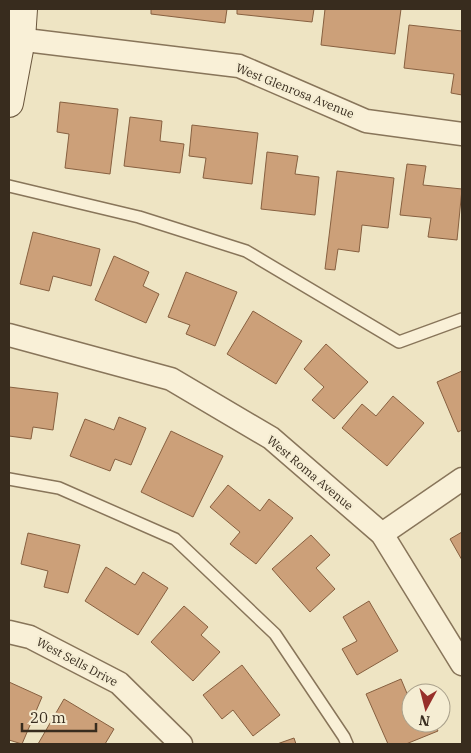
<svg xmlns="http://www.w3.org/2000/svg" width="471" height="753" viewBox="0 0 471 753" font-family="'IBM Plex Serif',serif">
<rect width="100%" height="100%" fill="#eee4c3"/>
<!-- building -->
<g fill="#cca079" stroke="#876040">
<path d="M151,9H227L225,23L151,14Z"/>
<path d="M237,9H314L312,22L237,14Z"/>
<path d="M325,9H401L395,54L321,45Z"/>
<path d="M409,25L462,31V95L451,93L454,74L404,68Z"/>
<path d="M60,102L118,109L110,174L65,168L69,134L57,132Z"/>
<path d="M130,117L162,121L160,141L184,144L180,173L124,166Z"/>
<path d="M192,125L258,133L252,184L203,178L206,158L189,156Z"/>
<path d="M267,152L298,156L295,174L319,177L315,215L261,209Z"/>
<path d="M407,164L426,166L423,185L462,189L457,240L428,237L431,218L400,215Z"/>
<path d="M337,171L394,178L388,228L362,225L359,252L338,249L335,270L325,269Z"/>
<path d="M33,232L100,249L91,286L53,276L49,291L20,284Z"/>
<path d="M114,256L149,272L143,286L159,294L146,323L95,300Z"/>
<path d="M186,272L237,292L215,346L186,334L190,325L168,317Z"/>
<path d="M253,311L302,341L276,384L227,354Z"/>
<path d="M326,344L368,382L334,419L312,400L324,387L304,369Z"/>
<path d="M462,371V430L458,432L437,382Z"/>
<path d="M9,387L58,393L53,430L33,427L31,439L9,436Z"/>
<path d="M393,396L424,423L387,466L342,428L362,404L376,416Z"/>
<path d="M119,417L146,428L131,465L115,459L110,471L70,456L85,419L114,430Z"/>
<path d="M171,431L223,456L193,517L141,492Z"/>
<path d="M228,485L260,511L269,499L293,518L256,564L230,544L240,532L210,507Z"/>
<path d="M462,532V560L450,539Z"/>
<path d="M28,533L80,545L68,593L44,587L48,571L21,564Z"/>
<path d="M311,535L330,555L316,568L335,589L310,612L272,569Z"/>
<path d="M106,567L135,585L143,572L168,588L138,635L85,601Z"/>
<path d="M369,601L398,651L357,675L342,649L357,641L343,617Z"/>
<path d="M184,606L208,627L201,635L220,652L193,681L151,642Z"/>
<path d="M242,665L280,715L253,736L233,710L222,719L203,695Z"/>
<path d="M401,679L411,703V723H434L438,731L406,744H388L366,694Z"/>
<path d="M9,682L42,697L22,744L9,740Z"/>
<path d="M64,699L114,729L105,744H38Z"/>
<path d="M294,738L296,744H277Z"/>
</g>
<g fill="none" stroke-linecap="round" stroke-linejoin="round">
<!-- lane casing -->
<g stroke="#88755a" stroke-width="14">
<g id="lane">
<path d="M9,186L139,217L246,251L399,342L462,319"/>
<path d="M9,479L59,488L175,539L275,634L344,737L347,744"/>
</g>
</g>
<!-- street casing -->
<g stroke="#88755a" stroke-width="25">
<g id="street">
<path d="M9,38L239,66L366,121L462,134"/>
<path d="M9,335L171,379L271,438L382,534L462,664"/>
<path d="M382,534L462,479"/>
<path d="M9,632L30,637L119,683L181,744"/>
</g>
</g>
<!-- secondary casing -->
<g stroke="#6a563d" stroke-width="30">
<path id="secondary" d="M9,103L21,39L23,9"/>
</g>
<!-- lane -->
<use href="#lane" stroke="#f9f0d7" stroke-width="11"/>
<!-- street -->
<use href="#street" stroke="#f9f0d7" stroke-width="22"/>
<!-- secondary -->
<use href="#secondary" stroke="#f9f0d7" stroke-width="28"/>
</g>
<g text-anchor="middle" stroke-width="4.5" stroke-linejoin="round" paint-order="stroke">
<!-- street labels -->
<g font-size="12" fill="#382c1e" stroke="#f5edd3">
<text transform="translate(295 91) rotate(22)" y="4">West Glenrosa Avenue</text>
<text transform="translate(310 473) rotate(40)" y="4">West Roma Avenue</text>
<text transform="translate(77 662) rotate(28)" y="4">West Sells Drive</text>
</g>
</g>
<!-- border -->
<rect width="471" height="753" fill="none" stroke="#382c1e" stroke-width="20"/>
<!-- north arrow -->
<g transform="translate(426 708) rotate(187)"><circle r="24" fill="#f5edd3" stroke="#a9a08b"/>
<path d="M0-4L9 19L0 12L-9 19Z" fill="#972f2a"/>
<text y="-8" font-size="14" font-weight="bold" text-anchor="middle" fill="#382c1e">N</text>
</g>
<!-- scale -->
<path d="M22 723v8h74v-8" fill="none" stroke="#382c1e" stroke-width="2.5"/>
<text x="30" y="723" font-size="15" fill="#382c1e" stroke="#f5edd3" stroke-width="4" paint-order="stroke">20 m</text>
</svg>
